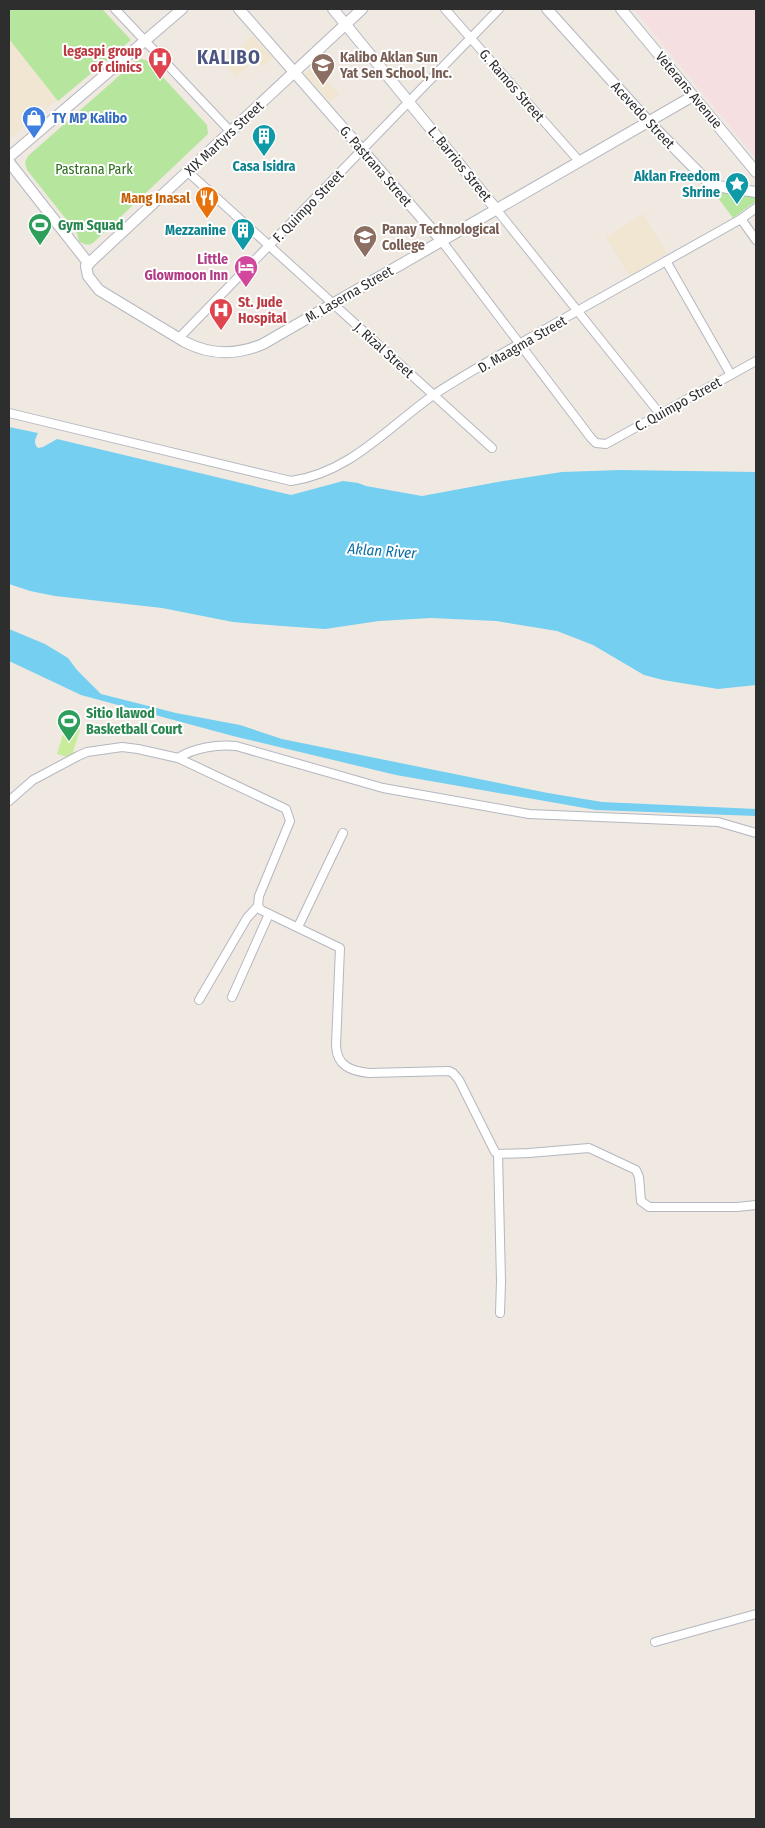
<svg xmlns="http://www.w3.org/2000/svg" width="765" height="1828" viewBox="0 0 765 1828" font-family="'Fira Sans Condensed',sans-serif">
<rect width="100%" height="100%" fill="#efe9e1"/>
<!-- education -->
<g fill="#f0e6d1">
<path d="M252,36L273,58L264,66L256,58L237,77L223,63Z"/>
<path d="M9,38L58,99L9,139Z"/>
<path d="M314,66L339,94L330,102L305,74Z"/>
<path d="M643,214L667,253L630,277L606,237Z"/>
</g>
<!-- medical -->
<path fill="#f5dfe0" d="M634,9H756V158Z"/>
<!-- green -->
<g fill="#b6e59e">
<path d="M9,9H102L131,40L58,101L9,39Z"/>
<path d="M142,59L148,61L207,125L208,134L94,242C89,246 84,245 79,241L77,233L27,170L25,162L28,156L136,61Z"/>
<path d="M719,192L756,196V201L733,218L716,195Z"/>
</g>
<!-- pitch -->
<path fill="#c9ec9a" d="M66,725L80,730L71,758L57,754Z"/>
<!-- water -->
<g fill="#75cff0">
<path d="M9,427L38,433C35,439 33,443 38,448L43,447L57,439L291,495L343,481L358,483L366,486L422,496L503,481L562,472L620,470L756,472V685L718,689L663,680L644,675L593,645L557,631L496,621L431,618L379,621L325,629L282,626L233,622L162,608L55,596L30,591L9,584Z"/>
<path d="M9,629L45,644L68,658L77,670L101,694L176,713L240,725L282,739L548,793L602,802L756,809V816L596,810L396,775L233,736L81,695L9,661Z"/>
</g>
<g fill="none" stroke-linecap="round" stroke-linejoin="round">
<!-- minor casing -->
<g stroke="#b4b7c1" stroke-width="10">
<g id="minor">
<path d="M115,9L231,132"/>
<path d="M445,9L579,161"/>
<path d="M188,172L492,448"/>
<path d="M496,209L660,414"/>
<path d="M741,219L756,240"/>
<path d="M441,240L591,438L596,443L606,444L756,361"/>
<path d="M666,261L731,375"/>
<path d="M179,338L499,9"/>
<path d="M9,413L291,481C350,473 389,426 435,394C476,367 520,344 563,319C622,286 682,252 741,219L756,208"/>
<path d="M178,758C194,748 217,744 236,746L383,788L529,814L718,822L756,833"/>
<path d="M9,801L33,780L78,756L87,752L122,747L138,749L178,758L286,809L290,821L259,896L258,906L261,910L340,948L336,1046C337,1066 351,1071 369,1073L449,1071L453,1073L459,1080L495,1152L498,1154L529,1153L589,1148L636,1170L639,1177L641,1201L649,1207H737L756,1205"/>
<path d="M298,927L343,833"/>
<path d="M232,997L269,914"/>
<path d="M199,1000L247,918L258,906"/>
<path d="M498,1154L501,1281L500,1313"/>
<path d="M655,1642L756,1614"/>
</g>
</g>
<!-- tertiary casing -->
<g stroke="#b4b7c1" stroke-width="12">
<g id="tertiary">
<path d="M239,9L441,240"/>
<path d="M333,9L496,209"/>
<path d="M362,9L86,266L88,276L99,290L185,342C210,355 237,355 263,344L693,96"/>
<path d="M547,9L648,121L707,181C723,190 739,189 756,192"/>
<path d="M621,9L756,172"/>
<path d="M9,157L182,9"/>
<path d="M9,162L89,264"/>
</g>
</g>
<!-- minor -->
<use href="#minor" stroke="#fff" stroke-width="8"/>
<!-- tertiary -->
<use href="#tertiary" stroke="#fff" stroke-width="10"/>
</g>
<!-- icons -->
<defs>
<g id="hospital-pin" transform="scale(1.25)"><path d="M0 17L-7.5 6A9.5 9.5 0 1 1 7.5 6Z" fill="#e0444e" stroke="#fff"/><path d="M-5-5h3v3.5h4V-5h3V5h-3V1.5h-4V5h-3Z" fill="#fff"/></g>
<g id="school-pin" transform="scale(1.25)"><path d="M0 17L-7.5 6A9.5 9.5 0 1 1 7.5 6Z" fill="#8d6e63" stroke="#fff"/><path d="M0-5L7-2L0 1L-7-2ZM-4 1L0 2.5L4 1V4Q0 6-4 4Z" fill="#fff"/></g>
<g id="shop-pin" transform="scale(1.25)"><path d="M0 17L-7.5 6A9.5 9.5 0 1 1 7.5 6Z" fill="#3f7fe0" stroke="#fff"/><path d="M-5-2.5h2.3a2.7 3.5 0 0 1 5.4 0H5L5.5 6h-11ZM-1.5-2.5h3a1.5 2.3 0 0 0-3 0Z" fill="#fff"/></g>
<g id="building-pin" transform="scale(1.25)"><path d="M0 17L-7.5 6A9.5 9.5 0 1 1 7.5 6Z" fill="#0f9aa8" stroke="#fff"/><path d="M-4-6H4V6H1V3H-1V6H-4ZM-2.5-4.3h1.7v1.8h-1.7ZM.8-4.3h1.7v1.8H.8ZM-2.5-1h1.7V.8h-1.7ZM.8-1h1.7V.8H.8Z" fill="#fff"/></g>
<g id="sight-pin" transform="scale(1.25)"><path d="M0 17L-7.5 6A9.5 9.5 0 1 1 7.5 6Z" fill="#0f9aa8" stroke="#fff"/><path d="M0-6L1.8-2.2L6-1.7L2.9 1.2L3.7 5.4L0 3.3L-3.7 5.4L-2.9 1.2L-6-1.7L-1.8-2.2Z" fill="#fff"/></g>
<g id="restaurant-pin" transform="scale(1.25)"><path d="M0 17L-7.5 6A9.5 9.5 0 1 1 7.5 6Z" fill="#e8710a" stroke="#fff"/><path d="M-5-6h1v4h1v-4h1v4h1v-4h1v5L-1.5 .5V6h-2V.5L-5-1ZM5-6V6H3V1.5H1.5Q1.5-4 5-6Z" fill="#fff"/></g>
<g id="stadium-pin" transform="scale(1.25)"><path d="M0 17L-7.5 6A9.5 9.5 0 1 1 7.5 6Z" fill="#2e9e5b" stroke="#fff"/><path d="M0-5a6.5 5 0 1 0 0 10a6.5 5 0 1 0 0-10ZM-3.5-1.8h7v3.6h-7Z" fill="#fff"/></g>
<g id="university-pin" transform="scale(1.25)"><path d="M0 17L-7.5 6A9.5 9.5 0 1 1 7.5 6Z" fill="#8d6e63" stroke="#fff"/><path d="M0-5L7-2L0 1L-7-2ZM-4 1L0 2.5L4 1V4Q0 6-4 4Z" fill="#fff"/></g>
<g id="hotel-pin" transform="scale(1.25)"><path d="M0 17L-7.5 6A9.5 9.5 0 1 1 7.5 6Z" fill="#d1479c" stroke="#fff"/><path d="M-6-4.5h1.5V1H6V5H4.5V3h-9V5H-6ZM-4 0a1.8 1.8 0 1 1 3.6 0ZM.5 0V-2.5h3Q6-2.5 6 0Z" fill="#fff"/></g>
</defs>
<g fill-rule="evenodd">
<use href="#hospital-pin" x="160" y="59"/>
<use href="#school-pin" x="323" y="65"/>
<use href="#shop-pin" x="34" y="118"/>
<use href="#building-pin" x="264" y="136"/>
<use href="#sight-pin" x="737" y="184"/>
<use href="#restaurant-pin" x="207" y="198"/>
<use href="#stadium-pin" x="40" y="225"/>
<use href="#building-pin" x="243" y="230"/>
<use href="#university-pin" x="365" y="237"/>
<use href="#hotel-pin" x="246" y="267"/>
<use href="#hospital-pin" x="221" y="310"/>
<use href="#stadium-pin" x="69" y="721"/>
</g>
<g text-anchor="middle" stroke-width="4" stroke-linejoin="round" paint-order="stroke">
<!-- health labels -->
<g font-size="14" font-weight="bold" fill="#be3a42" stroke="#fff" text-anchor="end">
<text x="142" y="56">legaspi group<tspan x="142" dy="16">of clinics</tspan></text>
<text x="238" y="307" text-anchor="start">St. Jude<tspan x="238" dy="16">Hospital</tspan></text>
</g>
<!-- education labels -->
<g font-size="14" font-weight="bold" fill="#785e54" stroke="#fff" text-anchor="start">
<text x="340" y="62">Kalibo Aklan Sun<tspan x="340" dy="16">Yat Sen School, Inc.</tspan></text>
<text x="382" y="234">Panay Technological<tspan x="382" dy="16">College</tspan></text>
</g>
<!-- street labels -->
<g font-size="14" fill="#2e2e2e" stroke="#fff">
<text transform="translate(512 85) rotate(49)" y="5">G. Ramos Street</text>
<text transform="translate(689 90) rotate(50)" y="5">Veterans Avenue</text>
<text transform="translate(643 115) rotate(47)" y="5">Acevedo Street</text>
<text transform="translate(224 138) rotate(-43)" y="5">XIX Martyrs Street</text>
<text transform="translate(460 164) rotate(51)" y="5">L. Barrios Street</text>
<text transform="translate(376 166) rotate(49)" y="5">G. Pastrana Street</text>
<text transform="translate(308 206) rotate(-46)" y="5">F. Quimpo Street</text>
<text transform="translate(349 294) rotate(-30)" y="5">M. Laserna Street</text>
<text transform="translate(522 344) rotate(-30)" y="5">D. Maagma Street</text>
<text transform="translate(384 350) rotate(42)" y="5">J. Rizal Street</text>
<text transform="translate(678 404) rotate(-29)" y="5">C. Quimpo Street</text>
</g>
<!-- shop labels -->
<g font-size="14" font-weight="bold" fill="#366cbe" stroke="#fff" text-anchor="start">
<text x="52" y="123">TY MP Kalibo</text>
</g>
<!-- culture labels -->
<g font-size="14" font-weight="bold" fill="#0d838f" stroke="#fff" text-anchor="end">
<text x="264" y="171" text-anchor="middle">Casa Isidra</text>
<text x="720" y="181">Aklan Freedom<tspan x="720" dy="16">Shrine</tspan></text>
<text x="226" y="235">Mezzanine</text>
</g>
<!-- park labels -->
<g font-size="14" fill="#2c6e1b" stroke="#fff">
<text x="94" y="174">Pastrana Park</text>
</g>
<!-- food labels -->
<g font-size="14" font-weight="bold" fill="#c56008" stroke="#fff" text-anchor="end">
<text x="190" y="203">Mang Inasal</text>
</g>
<!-- leisure labels -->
<g font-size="14" font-weight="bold" fill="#27864d" stroke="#fff" text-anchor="start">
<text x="58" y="230">Gym Squad</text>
<text x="86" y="718">Sitio Ilawod<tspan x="86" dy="16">Basketball Court</tspan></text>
</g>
<!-- hotel labels -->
<g font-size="14" font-weight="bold" fill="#b23c85" stroke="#fff" text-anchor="end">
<text x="228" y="264">Little<tspan x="228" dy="16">Glowmoon Inn</tspan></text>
</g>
<!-- water labels -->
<g font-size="15" font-style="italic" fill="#0d6fa3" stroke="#fff">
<text transform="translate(382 551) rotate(4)" y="5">Aklan River</text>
</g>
<!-- district labels -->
<g font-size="19" font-weight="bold" letter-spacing="1" fill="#4d5680" stroke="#fff">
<text x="229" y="64">KALIBO</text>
</g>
</g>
<!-- border -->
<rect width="765" height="1828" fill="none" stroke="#2e2e2e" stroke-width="20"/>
</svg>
